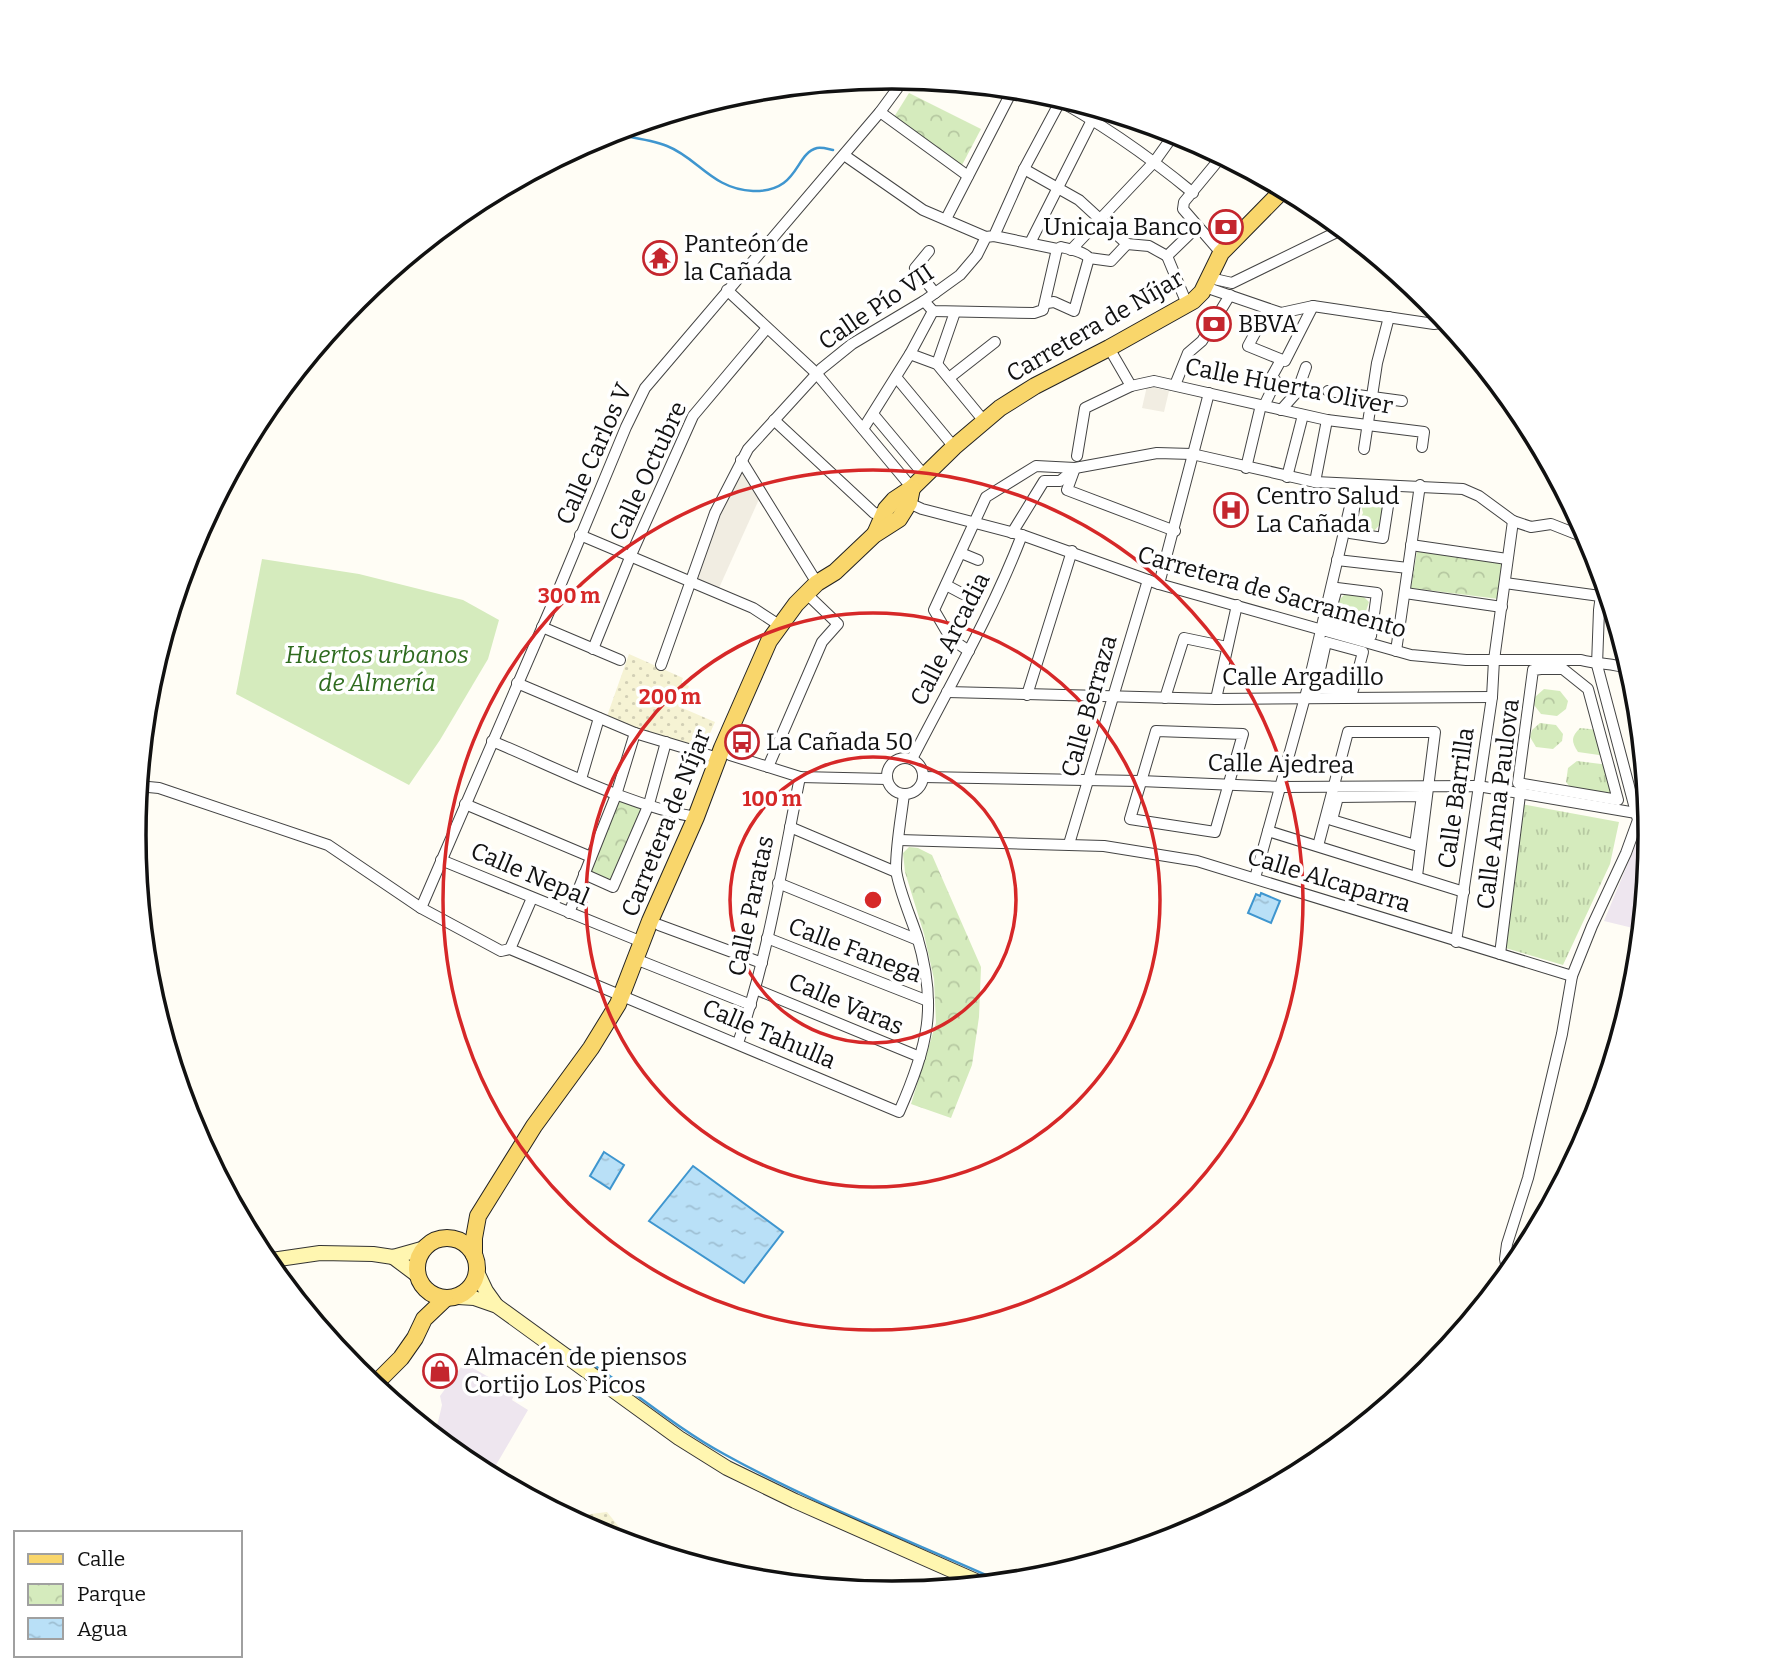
<svg xmlns="http://www.w3.org/2000/svg" width="1784" height="1671" viewBox="0 0 1784 1671" font-family="Bitter,serif">
<defs>
<pattern id="farmland-dots" width="8" height="8" patternUnits="userSpaceOnUse" patternTransform="scale(1.75)"><rect width="8" height="8" fill="#f6f3d4"/><path d="M2 2h.1M6 6h.1" fill="none" stroke="#d2cfb5" stroke-width="1.8" stroke-linecap="round"/></pattern>
<pattern id="grass-tufts" width="24" height="20" patternUnits="userSpaceOnUse" patternTransform="scale(1.75)"><rect width="24" height="20" fill="#d5ebbd"/><path d="M3 7l-1-3M5 7V3M7 7l1-3M15 17l-1-3M17 17v-4M19 17l1-3" fill="none" stroke="#b6c8a1"/></pattern>
<pattern id="park-crowns" width="20" height="18" patternUnits="userSpaceOnUse" patternTransform="scale(1.75)"><rect width="20" height="18" fill="#d5ebbd"/><path d="M2 6a3 3 0 1 1 6 0M12 15a3 3 0 1 1 6 0" fill="none" stroke="#b6c8a1"/></pattern>
<pattern id="water-ripples" width="26" height="14" patternUnits="userSpaceOnUse" patternTransform="scale(1.75)"><rect width="26" height="14" fill="#b9e0f7"/><path d="M2 4q2-2 4 0t4 0M15 11q2-2 4 0t4 0" fill="none" stroke="#9ebfd3"/></pattern>
</defs>
<rect width="100%" height="100%" fill="#fffdf5"/>
<!-- industrial -->
<g fill="#eee6ef">
<path d="M1648,815L1650,836L1641,930L1604,921Z"/>
<path d="M464,1363L515,1392L512,1400L528,1410L492,1472L491,1477L470,1466L432,1434L438,1422L442,1405L440,1396Z"/>
</g>
<!-- farmland -->
<g fill="url(#farmland-dots)">
<path d="M629,654L683,678L681,683L689,686L680,707L715,722L703,749L606,719Z"/>
<path d="M607,1512L633,1544L631,1545L601,1536L565,1517Z"/>
</g>
<!-- grass -->
<g fill="url(#grass-tufts)">
<path d="M1540,723L1556,725L1563,734L1562,741L1553,749L1536,747L1530,737L1532,730Z"/>
<path d="M1580,728L1599,730L1606,756L1578,752C1571,741 1571,737 1580,728Z"/>
<path d="M1577,761L1609,765L1618,800L1574,792L1566,782L1568,768Z"/>
<path d="M1521,804L1619,822L1610,864L1563,965L1502,947Z"/>
</g>
<!-- park -->
<g fill="url(#park-crowns)">
<path d="M909,93L981,129L961,167L894,117Z"/>
<path d="M1417,551L1502,562L1499,599L1411,588Z"/>
<path d="M1544,689L1560,691L1568,701L1566,709L1557,716L1541,714L1534,705L1535,697Z"/>
<path d="M616,795L649,804L613,887L584,874Z"/>
<path d="M909,847L918,848L932,855L981,967L979,1017L972,1065L951,1118L911,1104L936,1023L934,979L924,934L905,872L903,853Z"/>
</g>
<!-- garden -->
<g fill="#d5ebbd">
<path d="M1368,496L1383,498L1382,522L1374,531L1358,529V523L1363,513L1361,505Z"/>
<path d="M262,559L359,574L463,600L499,620L488,659L440,740L409,785L236,694Z"/>
<path d="M1346,593L1363,596L1369,602L1361,626L1352,624L1349,619L1338,616L1339,600Z"/>
</g>
<!-- plaza -->
<g fill="#f1ede2">
<path d="M1147,386L1169,391L1164,412L1142,408Z"/>
<path d="M742,473L746,474L760,497L719,588L696,578L723,508Z"/>
</g>
<!-- water -->
<g fill="url(#water-ripples)" stroke="#3f96cf" stroke-width="2">
<path d="M1261,893L1280,901L1271,923L1248,913L1256,894L1260,896Z"/>
<path d="M604,1152L624,1165L610,1189L590,1176Z"/>
<path d="M693,1166L783,1232L744,1283L649,1221Z"/>
</g>
<g fill="none" stroke-linecap="round" stroke-linejoin="round">
<!-- stream -->
<g stroke="#3f96cf" stroke-width="2.5">
<path d="M608,133C627,137 649,139 667,146C698,158 712,189 753,191C800,192 794,154 817,148C822,147 828,149 833,150"/>
<path d="M570,1350C623,1381 669,1424 724,1454C814,1504 911,1541 1004,1583"/>
</g>
<!-- street casing -->
<g stroke="#444" stroke-width="12">
<g id="street">
<path d="M1045,93C1098,121 1147,155 1193,193"/>
<path d="M880,112L968,176"/>
<path d="M844,155L923,210L986,237"/>
<path d="M1024,169L1079,200L1127,244"/>
<path d="M946,219L1013,89"/>
<path d="M994,236L1057,249L1061,247C1069,249 1083,251 1089,258L1111,261L1127,244"/>
<path d="M1030,243L1092,120"/>
<path d="M1127,244L1149,246L1167,256"/>
<path d="M1071,250L1155,161L1175,133"/>
<path d="M929,251L915,268L935,293"/>
<path d="M1221,253L1183,209L1184,202L1222,156"/>
<path d="M1210,278L1232,283L1343,229"/>
<path d="M1205,287L1281,313L1313,306L1434,324L1447,322"/>
<path d="M727,290L816,373L912,488"/>
<path d="M924,301L933,311L1034,313L1043,310L1057,249"/>
<path d="M1047,303L1054,302L1074,311L1089,258"/>
<path d="M1187,304L1167,256L1197,227"/>
<path d="M1268,309L1248,346L1285,361L1313,306"/>
<path d="M1109,348L1131,386"/>
<path d="M910,354L937,364L984,421"/>
<path d="M937,364L955,312"/>
<path d="M896,377L954,447"/>
<path d="M949,378L995,342"/>
<path d="M1175,385L1188,353L1202,341L1230,295"/>
<path d="M1328,391L1402,401"/>
<path d="M1264,406L1276,381L1271,378L1281,360"/>
<path d="M1281,410L1297,392L1306,367"/>
<path d="M873,414L924,475"/>
<path d="M774,420L874,513L884,514"/>
<path d="M863,429L910,354L933,311"/>
<path d="M1364,449L1377,363L1389,317"/>
<path d="M1077,456L1085,408L1131,386L1154,381L1327,420L1424,432L1422,447"/>
<path d="M741,460L817,583"/>
<path d="M1075,468L1067,490L1175,531"/>
<path d="M1246,468L1261,405"/>
<path d="M1287,477L1303,415"/>
<path d="M1315,482L1327,420"/>
<path d="M1357,491L1390,493L1383,538L1350,533Z"/>
<path d="M909,503L922,509L1022,535L1159,584L1411,655L1466,660H1581C1598,665 1615,662 1631,670"/>
<path d="M1012,533L1044,481H1060L1073,470"/>
<path d="M580,535L753,608L779,625"/>
<path d="M1411,545L1507,559"/>
<path d="M961,553L978,560"/>
<path d="M1337,560L1408,568"/>
<path d="M1505,583L1600,596"/>
<path d="M1159,584L1209,393"/>
<path d="M946,585L963,594"/>
<path d="M1337,588L1377,593L1371,636L1327,624Z"/>
<path d="M1405,593L1502,607"/>
<path d="M542,627L620,660"/>
<path d="M1326,642L1363,652L1353,690L1316,688Z"/>
<path d="M593,649L631,555L693,416L767,328"/>
<path d="M969,651L951,639L934,610L986,497L1036,466L1075,468L1157,453L1192,454L1315,482L1463,489L1479,496L1513,521L1531,527L1551,524L1589,539"/>
<path d="M1396,651L1420,485"/>
<path d="M661,665L715,513L748,449L821,369L852,344L924,301L960,275L977,255L986,237L994,236L1024,169L1062,98"/>
<path d="M1541,669H1563L1588,689L1618,800L1518,783L1533,670Z"/>
<path d="M517,683L635,733L718,758"/>
<path d="M947,692L1216,699L1492,697"/>
<path d="M1027,695L1072,551"/>
<path d="M1165,698L1184,638L1227,647"/>
<path d="M1216,699L1237,605"/>
<path d="M1156,731L1243,734L1215,832L1130,819Z"/>
<path d="M492,741C557,768 628,806 696,817"/>
<path d="M730,755L800,777L887,779"/>
<circle cx="905" cy="776" r="18"/>
<path d="M912,759C950,685 992,613 1022,535"/>
<path d="M768,767L822,642L838,624L812,599"/>
<path d="M923,777L1140,781L1281,787L1478,786L1636,813"/>
<path d="M581,779L599,718"/>
<path d="M138,786L159,788L328,845L421,908L501,951L510,949L899,1112C928,1046 938,1006 917,936C911,918 897,885 896,869C896,844 901,819 904,794"/>
<path d="M1422,796L1415,845L1332,820L1338,797Z"/>
<path d="M465,804L591,857"/>
<path d="M790,827L896,872"/>
<path d="M1268,831L1464,892"/>
<path d="M899,840L1104,846L1197,861L1572,976"/>
<path d="M1069,844L1148,580"/>
<path d="M1318,846L1348,732H1435L1417,876"/>
<path d="M441,860L642,942"/>
<path d="M584,874L613,887L649,804L666,742"/>
<path d="M1255,878L1307,690L1355,485"/>
<path d="M778,883L918,940"/>
<path d="M421,908L558,591L626,427L645,388L880,112L905,78"/>
<path d="M569,913L616,795L635,733"/>
<path d="M659,925L762,963"/>
<path d="M767,938L928,1001"/>
<path d="M1456,942L1492,697L1494,660L1513,521"/>
<path d="M510,949L532,898"/>
<path d="M1500,954L1521,787"/>
<path d="M643,962L751,1005"/>
<path d="M755,989L920,1057"/>
<path d="M738,1043C768,957 782,866 800,777"/>
<path d="M1508,1275L1505,1259L1507,1244L1528,1178L1562,1034L1572,976L1592,926L1626,853L1638,820L1597,665L1599,610L1603,580"/>
</g>
</g>
<!-- secondary casing -->
<g stroke="#333" stroke-width="16">
<g id="secondary">
<path d="M393,1257L417,1275"/>
<path d="M265,1261L320,1253L373,1254L393,1257L425,1248"/>
<path d="M477,1272L486,1291L496,1305"/>
<path d="M458,1297L474,1298L497,1306L679,1438L727,1468L795,1501L985,1585"/>
</g>
</g>
<!-- primary casing -->
<g stroke="#222" stroke-width="18">
<g id="primary">
<path d="M875,534L886,509L894,500L912,488L954,447L1000,408L1035,386L1109,348L1193,301L1202,292L1221,253L1284,189"/>
<circle cx="447" cy="1268" r="30"/>
<path d="M474,1255V1238L478,1216L534,1126L591,1048L618,1004L650,921L696,817L722,748L769,641L796,604L817,583L835,572L874,535L899,519L909,503L912,488"/>
<path d="M373,1386L401,1358L415,1338L424,1319L445,1299"/>
</g>
</g>
<!-- street -->
<use href="#street" stroke="#fff" stroke-width="10"/>
<!-- secondary -->
<use href="#secondary" stroke="#fff6b0" stroke-width="14"/>
<!-- primary -->
<use href="#primary" stroke="#f9d66b" stroke-width="16"/>
</g>
<!-- distance rings -->
<g fill="none" stroke="#d62828" stroke-width="3.5">
<circle cx="873" cy="900" r="143"/>
<circle cx="873" cy="900" r="287"/>
<circle cx="873" cy="900" r="430"/>
</g>
<!-- icons -->
<defs>
<g id="bank-ring" transform="scale(1.75)"><circle r="9.5" fill="#fff" stroke="#c4262e" stroke-width="1.5"/><path d="M-6-4H6V4H-6ZM0-2.3a2.3 2.3 0 1 0 0 4.6a2.3 2.3 0 1 0 0-4.6Z" fill="#c4262e"/></g>
<g id="temple-ring" transform="scale(1.75)"><circle r="9.5" fill="#fff" stroke="#c4262e" stroke-width="1.5"/><path d="M0-6L5-2H3V0L6.5 2.5H4V6H1.5V3h-3V6H-4V2.5H-6.5L-3 0V-2H-5Z" fill="#c4262e"/></g>
<g id="hospital-ring" transform="scale(1.75)"><circle r="9.5" fill="#fff" stroke="#c4262e" stroke-width="1.5"/><path d="M-5-5h3v3.5h4V-5h3V5h-3V1.5h-4V5h-3Z" fill="#c4262e"/></g>
<g id="bus-ring" transform="scale(1.75)"><circle r="9.5" fill="#fff" stroke="#c4262e" stroke-width="1.5"/><path d="M-5-6H5V4H4V6H2V4H-2V6H-4V4H-5ZM-3.5-4V0h7V-4ZM-3.5 1.2v1.5H-2V1.2ZM2 1.2v1.5H3.5V1.2Z" fill="#c4262e"/></g>
<g id="shop-ring" transform="scale(1.75)"><circle r="9.5" fill="#fff" stroke="#c4262e" stroke-width="1.5"/><path d="M-5-2.5h2.3a2.7 3.5 0 0 1 5.4 0H5L5.5 6h-11ZM-1.5-2.5h3a1.5 2.3 0 0 0-3 0Z" fill="#c4262e"/></g>
</defs>
<g fill-rule="evenodd">
<use href="#bank-ring" x="1226" y="227"/>
<use href="#temple-ring" x="660" y="258"/>
<use href="#bank-ring" x="1214" y="324"/>
<use href="#hospital-ring" x="1231" y="510"/>
<use href="#bus-ring" x="742" y="742"/>
<use href="#shop-ring" x="440" y="1371"/>
</g>
<g text-anchor="middle" stroke-width="7" stroke-linejoin="round" paint-order="stroke">
<!-- poi labels -->
<g font-size="24" fill="#111" stroke="#fff" text-anchor="start">
<text x="1202" y="235" text-anchor="end">Unicaja Banco</text>
<text x="684" y="252">Panteón de<tspan x="684" dy="28">la Cañada</tspan></text>
<text x="1238" y="332">BBVA</text>
<text x="1256" y="504">Centro Salud<tspan x="1256" dy="28">La Cañada</tspan></text>
<text x="766" y="750">La Cañada 50</text>
<text x="464" y="1365">Almacén de piensos<tspan x="464" dy="28">Cortijo Los Picos</tspan></text>
</g>
<!-- street labels -->
<g font-size="24" fill="#111" stroke="#fff">
<text transform="translate(876 307) rotate(-34)" y="8">Calle Pío VII</text>
<text transform="translate(1095 326) rotate(-30)" y="8">Carretera de Níjar</text>
<text transform="translate(1289 386) rotate(11)" y="8">Calle Huerta Oliver</text>
<text transform="translate(594 454) rotate(-66)" y="8">Calle Carlos V</text>
<text transform="translate(648 471) rotate(-65)" y="8">Calle Octubre</text>
<text transform="translate(1272 592) rotate(16)" y="8">Carretera de Sacramento</text>
<text transform="translate(950 639) rotate(-63)" y="8">Calle Arcadia</text>
<text x="1303" y="685">Calle Argadillo</text>
<text transform="translate(1089 706) rotate(-74)" y="8">Calle Berraza</text>
<text transform="translate(1281 764) rotate(1)" y="8">Calle Ajedrea</text>
<text transform="translate(1456 798) rotate(-82)" y="8">Calle Barrilla</text>
<text transform="translate(1498 804) rotate(-83)" y="8">Calle Anna Paulova</text>
<text transform="translate(666 823) rotate(-68)" y="8">Carretera de Níjar</text>
<text transform="translate(530 874) rotate(23)" y="8">Calle Nepal</text>
<text transform="translate(1329 880) rotate(17)" y="8">Calle Alcaparra</text>
<text transform="translate(751 906) rotate(-78)" y="8">Calle Paratas</text>
<text transform="translate(855 950) rotate(21)" y="8">Calle Fanega</text>
<text transform="translate(846 1004) rotate(23)" y="8">Calle Varas</text>
<text transform="translate(769 1034) rotate(23)" y="8">Calle Tahulla</text>
</g>
<!-- park labels -->
<g font-size="24" font-style="italic" fill="#2f6b1f" stroke="#fff">
<text x="377" y="663">Huertos urbanos<tspan x="377" dy="28">de Almería</tspan></text>
</g>
</g>
<!-- crop -->
<path d="M0 0H1784V1671H0ZM146 835a746 746 0 1 1 1492 0a746 746 0 1 1-1492 0Z" fill="#fff" fill-rule="evenodd"/>
<path fill="none" stroke="#111" stroke-width="3.5" d="M146 835a746 746 0 1 1 1492 0a746 746 0 1 1-1492 0Z"/>
<circle cx="873" cy="900" r="10" fill="#d62828" stroke="#fff" stroke-width="3.5"/>
<g font-size="21" text-anchor="middle" font-weight="bold" fill="#d62828" stroke="#fff" stroke-width="7" stroke-linejoin="round" paint-order="stroke">
<text x="569" y="603">300 m</text>
<text x="670" y="704">200 m</text>
<text x="772" y="806">100 m</text>
</g>
<!-- legend -->
<rect x="14" y="1531" width="228" height="126" fill="#ffffff" stroke="#a0a0a0" stroke-width="2"/>
<rect x="28" y="1554" width="35" height="10" fill="#f9d66b" stroke="#a0a0a0" stroke-width="2"/>
<text x="77" y="1566" font-size="21" fill="#111111">Calle</text>
<rect x="28" y="1584" width="35" height="21" fill="url(#park-crowns)" stroke="#a0a0a0" stroke-width="2"/>
<text x="77" y="1601" font-size="21" fill="#111111">Parque</text>
<rect x="28" y="1618" width="35" height="21" fill="url(#water-ripples)" stroke="#a0a0a0" stroke-width="2"/>
<text x="77" y="1636" font-size="21" fill="#111111">Agua</text>
</svg>
